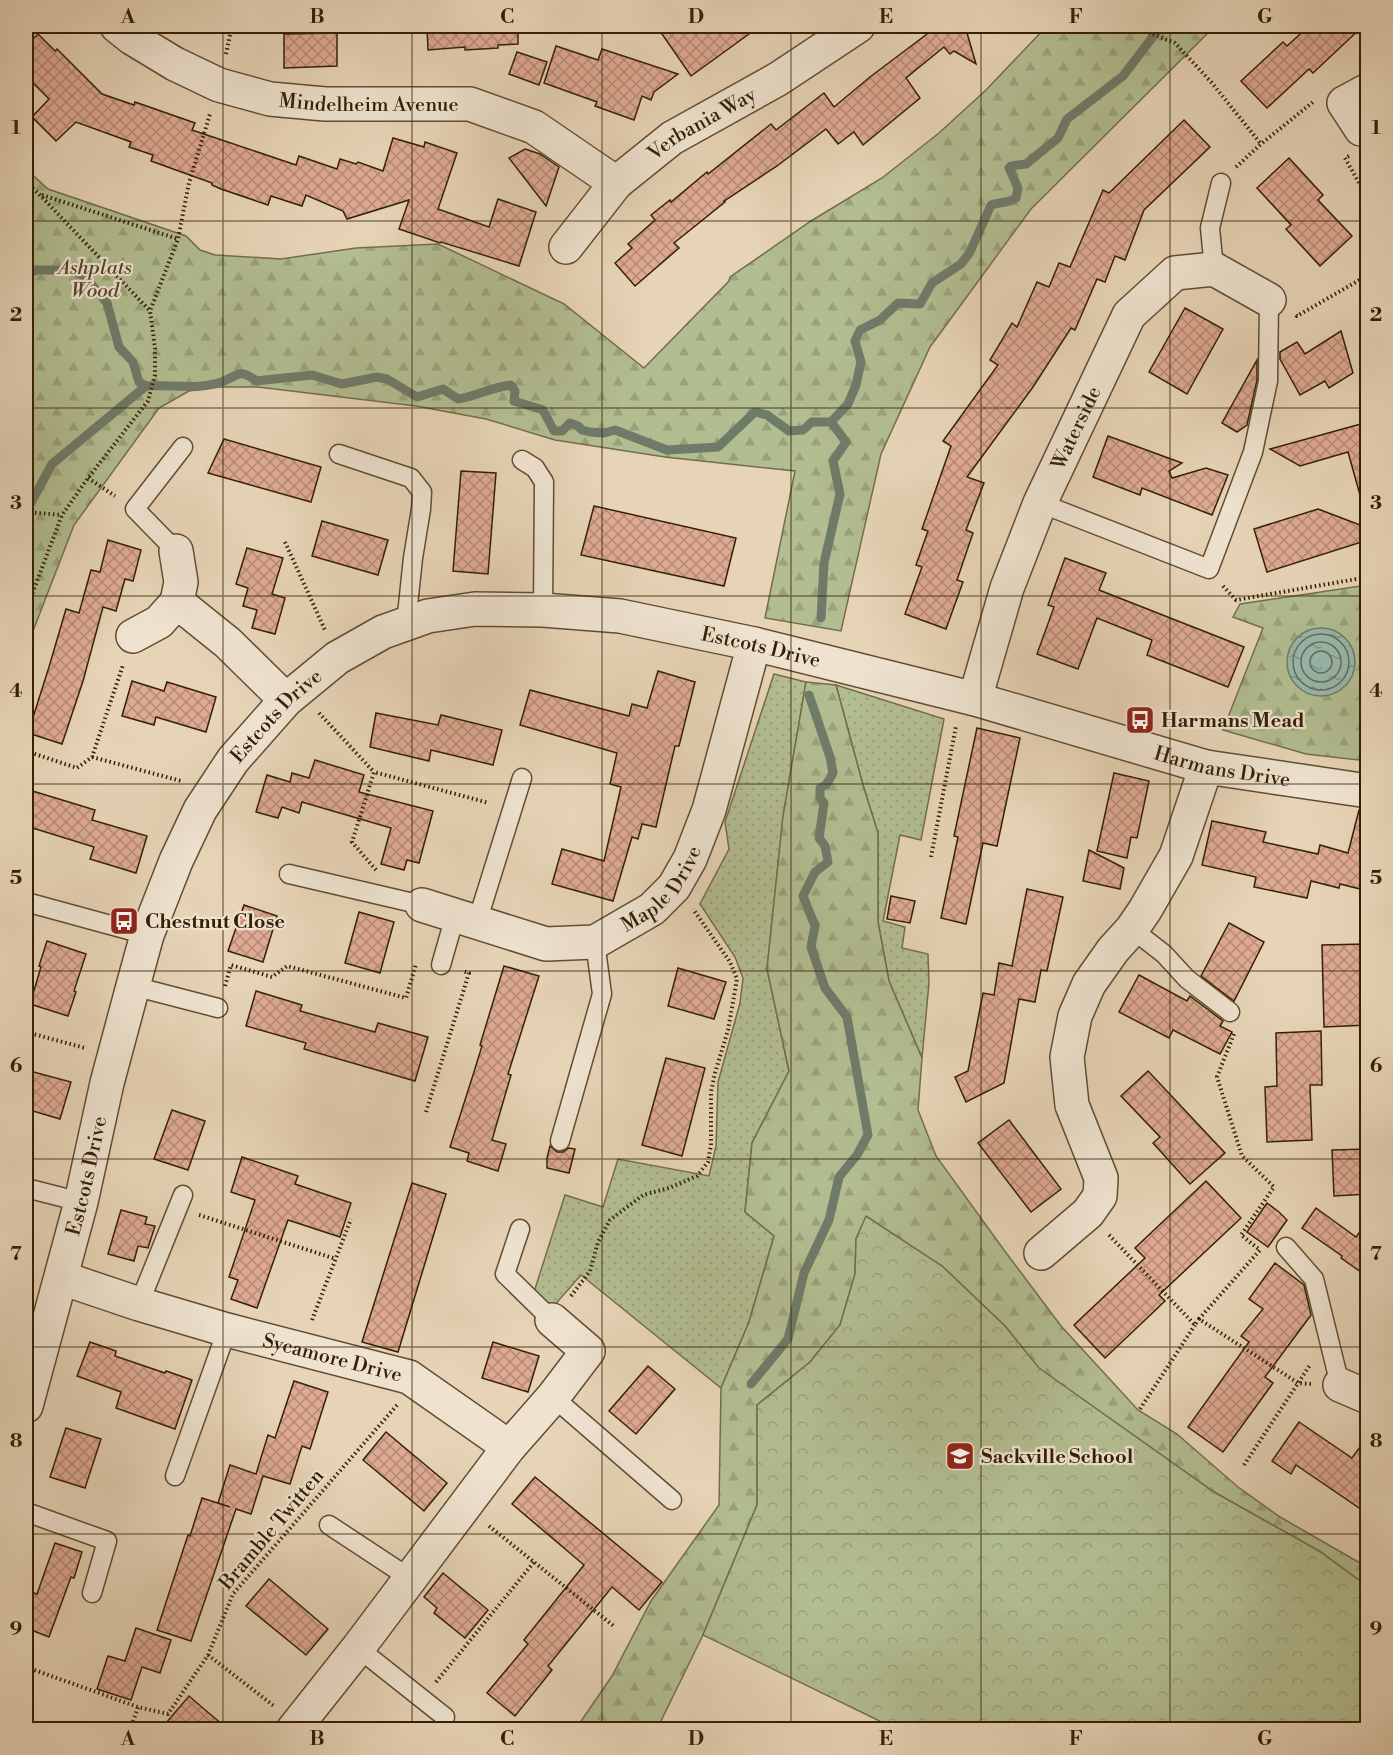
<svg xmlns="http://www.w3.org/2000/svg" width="1393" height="1755" viewBox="0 0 1393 1755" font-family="'Libre Bodoni',serif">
<defs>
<pattern id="grass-dots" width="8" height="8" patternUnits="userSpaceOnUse" patternTransform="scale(1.5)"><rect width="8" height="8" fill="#b2bd91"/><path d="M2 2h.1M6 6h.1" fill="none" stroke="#9aa27b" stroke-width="1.8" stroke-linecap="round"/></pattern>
<pattern id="forest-firs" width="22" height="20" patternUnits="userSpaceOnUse" patternTransform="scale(1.5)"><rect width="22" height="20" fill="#b2bd91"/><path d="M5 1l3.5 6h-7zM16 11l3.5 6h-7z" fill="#9aa27b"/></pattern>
<pattern id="park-crowns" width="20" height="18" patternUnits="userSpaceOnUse" patternTransform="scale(1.5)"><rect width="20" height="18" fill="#b2bd91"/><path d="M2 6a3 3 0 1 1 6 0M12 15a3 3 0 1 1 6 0" fill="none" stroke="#9aa27b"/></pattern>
<pattern id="water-ripples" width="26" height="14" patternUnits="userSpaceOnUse" patternTransform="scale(1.5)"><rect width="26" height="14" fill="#97b8ad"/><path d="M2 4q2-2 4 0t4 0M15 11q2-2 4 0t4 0" fill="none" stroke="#7c958b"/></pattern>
<pattern id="building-cross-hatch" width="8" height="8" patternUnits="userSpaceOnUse" patternTransform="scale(1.5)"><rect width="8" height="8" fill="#dfaa93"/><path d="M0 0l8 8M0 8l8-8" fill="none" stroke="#b68a76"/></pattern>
</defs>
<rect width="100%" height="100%" fill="#e7d4b7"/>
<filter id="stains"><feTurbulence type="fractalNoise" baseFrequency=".00333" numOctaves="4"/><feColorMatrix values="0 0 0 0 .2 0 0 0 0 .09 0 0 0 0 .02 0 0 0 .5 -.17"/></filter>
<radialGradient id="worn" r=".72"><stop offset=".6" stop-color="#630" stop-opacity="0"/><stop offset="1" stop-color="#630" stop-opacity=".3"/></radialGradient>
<!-- grass -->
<g fill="url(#grass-dots)" stroke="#736e4a" stroke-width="1.5">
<path d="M774,674L806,682L783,817L767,969L789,1071L752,1143L745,1212L774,1236L749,1322L721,1388L581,1275L552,1308L534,1292L565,1195L603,1207L618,1159L709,1176L716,1146L718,1082L740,1003L743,978L735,957L700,904L729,849L725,822Z"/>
<path d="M836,685L944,719L921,840L900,835L883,921L905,927L902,948L928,954L929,983L922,1058L889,981L878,922V833L863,785Z"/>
</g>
<!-- forest -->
<g fill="url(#forest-firs)" stroke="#736e4a" stroke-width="1.5">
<path d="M1047,26H1215L1031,209L930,347L881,454L841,631L765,618L795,471L665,457L555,440L486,419L416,406L258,387H220L189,391L159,408L74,525L26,649V169L48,189L186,236L200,250L215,255L281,259L356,248L438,244L564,304L644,368L729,281L730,277L811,221L882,178L939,133L986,90Z"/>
<path d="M1367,585V761L1306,754L1223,730L1263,628L1233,617L1240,604Z"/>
<path d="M806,682L836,685L863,785L878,833V922L889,981L922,1058L918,1110L936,1156L1004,1250L1061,1326L1138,1410L1177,1434L1238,1487L1280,1517L1367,1567V1586L1319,1551L1214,1492L1038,1368L1005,1326L942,1266L866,1217L856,1239L855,1274L840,1325L810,1362L757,1405V1505L703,1635L657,1729L575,1730L612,1676L651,1601L719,1505L721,1388L749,1322L774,1236L745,1212L752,1143L789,1071L767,969L783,816Z"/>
</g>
<!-- park -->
<path fill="url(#park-crowns)" stroke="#736e4a" stroke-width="1.5" d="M866,1216L942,1266L1005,1326L1039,1368L1214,1492L1319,1551L1367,1586V1729H896L703,1635L757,1505V1405L810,1362L840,1325L855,1274L856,1239Z"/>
<!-- water -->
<circle fill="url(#water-ripples)" stroke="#6f7b69" stroke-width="1.5" cx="1321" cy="662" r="34"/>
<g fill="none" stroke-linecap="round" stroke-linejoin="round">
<!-- shore -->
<g stroke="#666c58" stroke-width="1.5">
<circle cx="1321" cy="662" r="28"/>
<circle cx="1321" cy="662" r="20"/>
<circle cx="1321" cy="662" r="11"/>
</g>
<!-- stream -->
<g stroke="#6f7b69" stroke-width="9">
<path d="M26,275L36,270H74L88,280L107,303L119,347L133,362L139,382L146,386"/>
<path d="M26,512L52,464L146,386C170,384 194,390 218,383C237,378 238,366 256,381L312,375L342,384L377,377L387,379L417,397L443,389L458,399C476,396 492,387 511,385L515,391L514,401L543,410L554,431H562L570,423L578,426L582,430L590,432L604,433L615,430L667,450L718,447L755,412L767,415L789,431L803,430L812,422H831L848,404L856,385L861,362L855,341L860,330L880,320L898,303L920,304L932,283L961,264L970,252L991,205C1001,201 1007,204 1016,198L1018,188L1009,168L1011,166L1026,164L1058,138L1067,119L1123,76L1161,26"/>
<path d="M821,618L824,563L840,494L833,461L846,442L831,422"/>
<path d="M751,1384L788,1339L804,1273L829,1220L839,1177L857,1155L868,1135L847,1017L825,988L811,947L815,926L803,896L815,872L828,862L825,846L819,838L824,803L820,798V788L826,785L833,773L830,757L809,695"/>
</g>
</g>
<!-- building -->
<g fill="url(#building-cross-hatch)" stroke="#342004" stroke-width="1.5">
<path d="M427,26H518V44L498,45V48L465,50V47L428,50Z"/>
<path d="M674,26H760L691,76L662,34Z"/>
<path d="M926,26H965L976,64L954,51L950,54L944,47L906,78L920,98L863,145L854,132L838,144L826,129L777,166L724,201L725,202L674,243L679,248L635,286L615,263L632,248L628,244L655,220L651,215L670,200L671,202L707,172L708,174L771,124L776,130L824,93L834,107L870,77L931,31Z"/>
<path d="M1309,26H1363L1313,73L1309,69L1267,108L1241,81L1283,42L1287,46Z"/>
<path d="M337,33V66L284,68V34Z"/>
<path d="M38,34L55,51L57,49L102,94L134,105L135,102L195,123L192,130L296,165L299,156L337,169L340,159L356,164L358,162L383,171L393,138L424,147L425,142L457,153L438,209L489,227L498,199L536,212L519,266L441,242L440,243L399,229L409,200L347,219L343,211L306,195L302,206L271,196L268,205L221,189L212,185V183L151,161L153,155L129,147L131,142L76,122L56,141L32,117L49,99L26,76V46Z"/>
<path d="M556,46L598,60L602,49L678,74L654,92L651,100L642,96L634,120L595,106L597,102L544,83Z"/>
<path d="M517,52L547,62L539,85L509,74Z"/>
<path d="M1184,120L1210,147L1144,210L1125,260L1115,256L1105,282L1097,279L1075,330L1071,328L1033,387L967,477L984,483L966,530L973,533L957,580L963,582L946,629L905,614L922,567L916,565L928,531L922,529L951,446L943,441L998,365L990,360L1012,323L1017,327L1037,282L1049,287L1059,263L1070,267L1103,190L1109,193Z"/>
<path d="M525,149L540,154L559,167L546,206L509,158Z"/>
<path d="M1289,158L1323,195L1318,200L1352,236L1320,266L1286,229L1291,225L1257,188Z"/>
<path d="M1185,308L1223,329L1187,394L1149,372Z"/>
<path d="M1341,331L1353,373L1329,388L1325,381L1300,395L1280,359V352L1297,342L1305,354Z"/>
<path d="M1257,360V380L1247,425L1237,432L1222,423Z"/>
<path d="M1368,422V494L1360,495L1348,452L1300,466L1270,449Z"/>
<path d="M1108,436L1182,463L1169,471L1172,478L1206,468L1228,475L1212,515L1142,488L1140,495L1093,477Z"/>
<path d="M224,439L321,467L311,502L208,473Z"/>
<path d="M461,471L496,473L488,574L453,571Z"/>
<path d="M594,506L736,538L724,586L581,555Z"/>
<path d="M1318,509L1368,528V540L1267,572L1254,529Z"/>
<path d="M322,521L388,540L378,575L312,556Z"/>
<path d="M108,540L141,550L133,581L125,579L116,611L103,607L83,681L62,744L28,733L49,667L66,609L79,613L91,570L100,572Z"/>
<path d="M247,548L283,558L272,594L285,598L275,634L252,628L257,610L243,606L248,588L236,584Z"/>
<path d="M1065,558L1106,573L1099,590L1244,647L1228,687L1147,655L1152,640L1097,618L1078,669L1037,654L1054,607L1048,605Z"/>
<path d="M658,671L695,682L679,746H675L656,827L642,824L638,839L632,837L613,901L552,884L562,849L604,861L621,787L610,784L617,753L520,725L530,690L629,716L632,704L647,708Z"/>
<path d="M132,681L164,691L167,682L216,697L206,732L156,717L154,725L122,716Z"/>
<path d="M376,713L438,725L441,715L502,730L493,765L431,750L429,761L370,747Z"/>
<path d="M977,728L1020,738L997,846L983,843L966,924L941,918L958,837L954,836Z"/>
<path d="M315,760L364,775L359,792L433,811L419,863L407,860L404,870L381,864L391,828L302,802L299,813L282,807L278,818L256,812L267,775L290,782L292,773L309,778Z"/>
<path d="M1114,773L1149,781L1137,838L1131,837L1127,858L1097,851Z"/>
<path d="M26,789L95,810L92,820L147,836L136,873L90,859L94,847L26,826Z"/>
<path d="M1359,810L1368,811V891L1340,884L1339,888L1311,881L1307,898L1254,887L1256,877L1202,865L1212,821L1266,832L1263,842L1318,854L1320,845L1348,853Z"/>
<path d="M1089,850L1124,868L1120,889L1083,881Z"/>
<path d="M1027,889L1063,897L1047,971L1041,970L1035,1002L1019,999L1004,1083L966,1102L955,1077L968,1071L983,993L994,995L999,963L1012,966Z"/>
<path d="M891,896L915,901L910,923L887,919Z"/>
<path d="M244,905L277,916L263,962L228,951Z"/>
<path d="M359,912L394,922L380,973L345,963Z"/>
<path d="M1229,923L1264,942L1234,1001L1201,976Z"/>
<path d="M47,941L86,954L74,991L76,992L68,1016L30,1004L41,967L39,966Z"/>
<path d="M1366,944L1368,1025L1324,1027L1322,945Z"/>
<path d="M504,966L539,976L508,1074L511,1075L492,1140L506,1144L498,1171L467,1161L469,1153L450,1147L473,1075L482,1046L480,1045Z"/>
<path d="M678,968L726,982L714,1019L668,1006Z"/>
<path d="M1139,975L1187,1001L1190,996L1223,1021L1220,1026L1232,1032L1220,1054L1173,1030L1169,1038L1119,1012Z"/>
<path d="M256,991L302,1005L300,1011L375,1032L378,1023L428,1037L415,1081L304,1049L306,1043L246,1026Z"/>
<path d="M1321,1031L1322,1085H1310L1312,1140L1267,1142L1265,1087L1277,1086L1276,1033Z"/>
<path d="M666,1058L705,1068L682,1156L642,1145Z"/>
<path d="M26,1070L71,1082L60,1119L26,1109Z"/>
<path d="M1148,1071L1225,1153L1190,1184L1153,1143L1160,1137L1121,1096Z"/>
<path d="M172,1110L205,1121L188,1170L154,1159Z"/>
<path d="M1009,1120L1061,1189L1031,1212L978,1143Z"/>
<path d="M550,1146L557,1152H563L569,1148L575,1149L569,1173L547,1168V1158Z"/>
<path d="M1368,1149V1194L1334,1196L1332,1150Z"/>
<path d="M242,1157L298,1176L295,1184L351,1203L340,1237L288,1220L257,1308L231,1299L238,1280L229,1277L255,1200L231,1192Z"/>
<path d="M1206,1181L1241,1218L1159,1295L1165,1301L1105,1358L1074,1325L1145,1258L1135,1248Z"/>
<path d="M412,1183L446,1194L398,1352L362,1342Z"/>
<path d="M1267,1203L1279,1212L1287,1220L1268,1247L1247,1232Z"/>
<path d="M1316,1208L1356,1237L1368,1221V1277L1341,1258L1342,1256L1302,1228Z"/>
<path d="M121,1210L147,1217L145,1224L155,1226L148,1248L138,1246L134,1261L108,1254Z"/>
<path d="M1275,1263L1304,1285L1311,1315L1265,1377L1273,1383L1223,1452L1188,1427L1249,1342L1241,1336L1263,1309L1249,1299Z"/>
<path d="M90,1342L116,1351L115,1356L165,1373L166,1371L192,1380L175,1429L116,1408L121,1392L77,1376Z"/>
<path d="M493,1342L539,1356L528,1392L482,1378Z"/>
<path d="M648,1366L675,1389L636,1434L609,1411Z"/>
<path d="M294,1381L328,1392L310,1449L302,1446L290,1484L263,1476L251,1514L236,1509L191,1641L157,1630L188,1535L190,1536L202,1498L230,1507L218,1503L230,1465L256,1474L268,1435L275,1438Z"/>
<path d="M1299,1422L1352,1458L1368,1436V1514L1296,1465L1291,1474L1272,1461Z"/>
<path d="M66,1428L101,1439L85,1488L50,1477Z"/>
<path d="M386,1432L447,1483L424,1511L363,1460Z"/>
<path d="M535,1477L662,1582L639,1610L612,1587L548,1666L552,1670L515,1716L487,1693L528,1644L524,1640L584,1565L512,1504Z"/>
<path d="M55,1543L82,1552L74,1578L71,1577L49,1637L26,1628V1590L37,1594Z"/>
<path d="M443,1573L488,1610L465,1638L434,1613L437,1608L424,1597Z"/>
<path d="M269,1579L328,1629L306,1655L246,1606Z"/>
<path d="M136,1628L171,1640L160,1673L142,1667L131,1700L97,1689L108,1656L125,1661Z"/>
<path d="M189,1696L204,1709L229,1730H160Z"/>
</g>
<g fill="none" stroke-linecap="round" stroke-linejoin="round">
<!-- service casing -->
<g stroke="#614d31" stroke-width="21">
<g id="service">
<path d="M1214,269L1210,228L1221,183"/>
<path d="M339,454L411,478L422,492L421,509L413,558L406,624"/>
<path d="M522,460L535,468L544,482L543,610"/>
<path d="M1040,503L1209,569L1253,452L1268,381L1269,300"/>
<path d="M176,551L135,509L183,447"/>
<path d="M289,874L422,905"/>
<path d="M26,902L147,935"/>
<path d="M477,922L522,778"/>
<path d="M1132,929L1164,954L1187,979L1230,1012"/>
<path d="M441,965L455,916"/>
<path d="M133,986L218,1008"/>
<path d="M560,1141L602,994L595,942"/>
<path d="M26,1188L81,1202"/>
<path d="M520,1229L505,1274L552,1320"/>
<path d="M1286,1247L1314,1279L1340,1385"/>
<path d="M139,1304L183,1195"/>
<path d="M553,1397L672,1500"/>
<path d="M175,1476L227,1330"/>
<path d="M26,1512L107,1541L92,1593"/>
<path d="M329,1525L411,1579"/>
<path d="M358,1648L445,1717"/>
</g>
</g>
<!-- minor casing -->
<g stroke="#614d31" stroke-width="36">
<g id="minor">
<path id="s1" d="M117,26L132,38L175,64L219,85L270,99L325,104H470L534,127L616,183"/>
<path d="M1361,129L1344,103L1368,90"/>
<path id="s2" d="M566,247L616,183L672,138L778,79L858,26"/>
<path d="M176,551L181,582L177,602L228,643L286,700"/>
<path d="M133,636L159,622L177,602"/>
<path id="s3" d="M975,699L1007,588L1040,503L1129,315L1175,273L1214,269L1269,300"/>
<path id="s4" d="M422,905L546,944L595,942L652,909L674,887L690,859L709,810L754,644"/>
<path d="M1041,1253L1088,1213L1100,1196L1101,1178L1072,1105L1067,1057L1075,1016L1089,984L1113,950L1132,929L1145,910L1176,856L1206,767"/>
<path id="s5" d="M62,1278L139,1304L227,1330L409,1377L509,1447"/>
<path d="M1340,1385L1368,1397"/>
<path d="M293,1730L358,1648L509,1447L553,1397L588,1351L552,1320"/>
</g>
</g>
<!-- tertiary casing -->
<g stroke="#614d31" stroke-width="36">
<g id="tertiary">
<path id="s6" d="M26,1406L81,1202L107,1083L133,986L147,935L176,861L200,810L233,760L286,700L337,658L383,632L428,616L475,609L543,610L620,616L754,644L975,699L1206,767L1368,791"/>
</g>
</g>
<!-- path -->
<g stroke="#342004" stroke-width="4" stroke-dasharray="1.5 3" stroke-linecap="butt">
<path d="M1132,26L1175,43L1212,83L1261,144"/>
<path d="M226,54L232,26"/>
<path d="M1349,156L1345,158L1368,199"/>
<path d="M1236,167L1261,144L1313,102"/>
<path d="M26,182L40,195L150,311"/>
<path d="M42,195L178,239"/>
<path d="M1296,315L1297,316L1368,275"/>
<path d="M88,478L115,496"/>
<path d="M26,512L62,515"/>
<path d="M285,542L325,630"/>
<path d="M1223,586L1236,600L1368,577"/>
<path d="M26,610L62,515L88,478L148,401L155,375V348L150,311L178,239L189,183L210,114"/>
<path d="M319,713L374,772"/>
<path d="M26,751L77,768L92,757L123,665"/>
<path d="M92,757L181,781"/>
<path d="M931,857L956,726"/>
<path d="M376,870L352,842L374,772L489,803"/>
<path d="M225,986L231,965L272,977L287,966L406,998L416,964"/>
<path d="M26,1032L85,1048"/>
<path d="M1234,1034L1217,1077L1242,1156L1274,1187L1241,1235L1260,1250"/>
<path d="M426,1112L469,973L462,971"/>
<path d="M199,1215L336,1259"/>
<path d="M1109,1235L1195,1325L1199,1319L1298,1383L1311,1384"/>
<path d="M571,1296L590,1271L598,1242L610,1220L643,1195L669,1188L697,1176L708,1162L711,1145V1092L715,1073L728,1030L737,979L730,962L693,909"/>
<path d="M1199,1319L1260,1250"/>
<path d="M312,1320L351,1219"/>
<path d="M1140,1409L1195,1325"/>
<path d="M1244,1465L1310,1365"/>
<path d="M489,1526L615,1627"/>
<path d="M208,1655L274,1706"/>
<path d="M26,1667L138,1707"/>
<path d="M436,1682L534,1562"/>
<path d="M130,1730L138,1707L168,1714L208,1655L233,1594L398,1404"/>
</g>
<!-- service -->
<use href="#service" stroke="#efe3d0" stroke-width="18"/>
<!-- minor -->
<use href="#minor" stroke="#efe3d0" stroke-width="33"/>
<!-- tertiary -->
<use href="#tertiary" stroke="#efe3d0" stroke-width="33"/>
</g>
<!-- grid -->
<path fill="none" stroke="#342004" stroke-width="1.5" stroke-opacity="0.55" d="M223,26V1730M412,26V1730M602,26V1730M791,26V1730M981,26V1730M1170,26V1730M26,221H1368M26,408H1368M26,596H1368M26,784H1368M26,971H1368M26,1159H1368M26,1347H1368M26,1534H1368"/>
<!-- icons -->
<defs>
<g id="bus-square" transform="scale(1.5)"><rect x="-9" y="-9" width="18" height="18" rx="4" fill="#8f2418" stroke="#efe3d0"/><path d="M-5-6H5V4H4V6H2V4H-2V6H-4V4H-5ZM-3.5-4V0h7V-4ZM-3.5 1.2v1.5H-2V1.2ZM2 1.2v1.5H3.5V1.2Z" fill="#fff"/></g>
<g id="school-square" transform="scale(1.5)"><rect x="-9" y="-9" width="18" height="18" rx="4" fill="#8f2418" stroke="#efe3d0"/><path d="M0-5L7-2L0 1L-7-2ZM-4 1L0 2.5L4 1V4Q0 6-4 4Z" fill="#fff"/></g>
</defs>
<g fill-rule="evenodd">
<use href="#bus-square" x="1140" y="720"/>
<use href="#bus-square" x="124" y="921"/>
<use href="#school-square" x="960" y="1456"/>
</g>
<g text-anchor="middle" stroke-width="4.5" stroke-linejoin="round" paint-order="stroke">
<!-- street labels -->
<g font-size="20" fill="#342004" stroke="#efe3d0">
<text dy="7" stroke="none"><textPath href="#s1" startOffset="270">Mindelheim Avenue</textPath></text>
<text dy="7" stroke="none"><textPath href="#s2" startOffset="186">Verbania Way</textPath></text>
<text dy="7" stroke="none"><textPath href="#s3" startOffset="290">Waterside</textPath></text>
<text dy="7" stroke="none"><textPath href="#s6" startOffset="1266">Estcots Drive</textPath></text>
<text dy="7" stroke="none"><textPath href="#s6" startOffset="744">Estcots Drive</textPath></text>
<text dy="7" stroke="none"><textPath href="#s6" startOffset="1743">Harmans Drive</textPath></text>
<text dy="7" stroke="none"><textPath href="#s4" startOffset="266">Maple Drive</textPath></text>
<text dy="7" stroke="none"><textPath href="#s6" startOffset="238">Estcots Drive</textPath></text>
<text dy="7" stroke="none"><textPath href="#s5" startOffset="282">Sycamore Drive</textPath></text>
<text transform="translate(271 1529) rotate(-50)" y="7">Bramble Twitten</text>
</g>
<!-- park labels -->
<g font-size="20" font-style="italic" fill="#544727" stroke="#efe3d0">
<text x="95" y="274">Ashplats<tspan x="95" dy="23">Wood</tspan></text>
</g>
<!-- poi labels -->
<g font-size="20" font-weight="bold" fill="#342004" stroke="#efe3d0" text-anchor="start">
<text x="1161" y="727">Harmans Mead</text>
<text x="145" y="928">Chestnut Close</text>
<text x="981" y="1463">Sackville School</text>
</g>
</g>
<!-- margin -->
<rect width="1393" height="1755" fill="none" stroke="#e7d4b7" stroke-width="66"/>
<rect x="33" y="33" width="1327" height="1689" fill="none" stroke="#342004" stroke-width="2"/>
<g font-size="20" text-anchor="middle" font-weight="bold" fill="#342004">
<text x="128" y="23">A</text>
<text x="317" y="23">B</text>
<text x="507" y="23">C</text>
<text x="696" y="23">D</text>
<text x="886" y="23">E</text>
<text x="1076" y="23">F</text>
<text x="1265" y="23">G</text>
<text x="16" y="134">1</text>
<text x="1376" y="134">1</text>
<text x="16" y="321">2</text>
<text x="1376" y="321">2</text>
<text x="16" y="509">3</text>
<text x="1376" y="509">3</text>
<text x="16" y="697">4</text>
<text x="1376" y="697">4</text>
<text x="16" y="884">5</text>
<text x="1376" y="884">5</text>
<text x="16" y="1072">6</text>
<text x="1376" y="1072">6</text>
<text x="16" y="1260">7</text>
<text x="1376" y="1260">7</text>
<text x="16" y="1447">8</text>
<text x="1376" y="1447">8</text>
<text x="16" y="1635">9</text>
<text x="1376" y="1635">9</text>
<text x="128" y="1745">A</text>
<text x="317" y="1745">B</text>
<text x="507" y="1745">C</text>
<text x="696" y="1745">D</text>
<text x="886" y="1745">E</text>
<text x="1076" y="1745">F</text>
<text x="1265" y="1745">G</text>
</g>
<rect width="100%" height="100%" filter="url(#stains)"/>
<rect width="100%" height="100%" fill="url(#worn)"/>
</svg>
